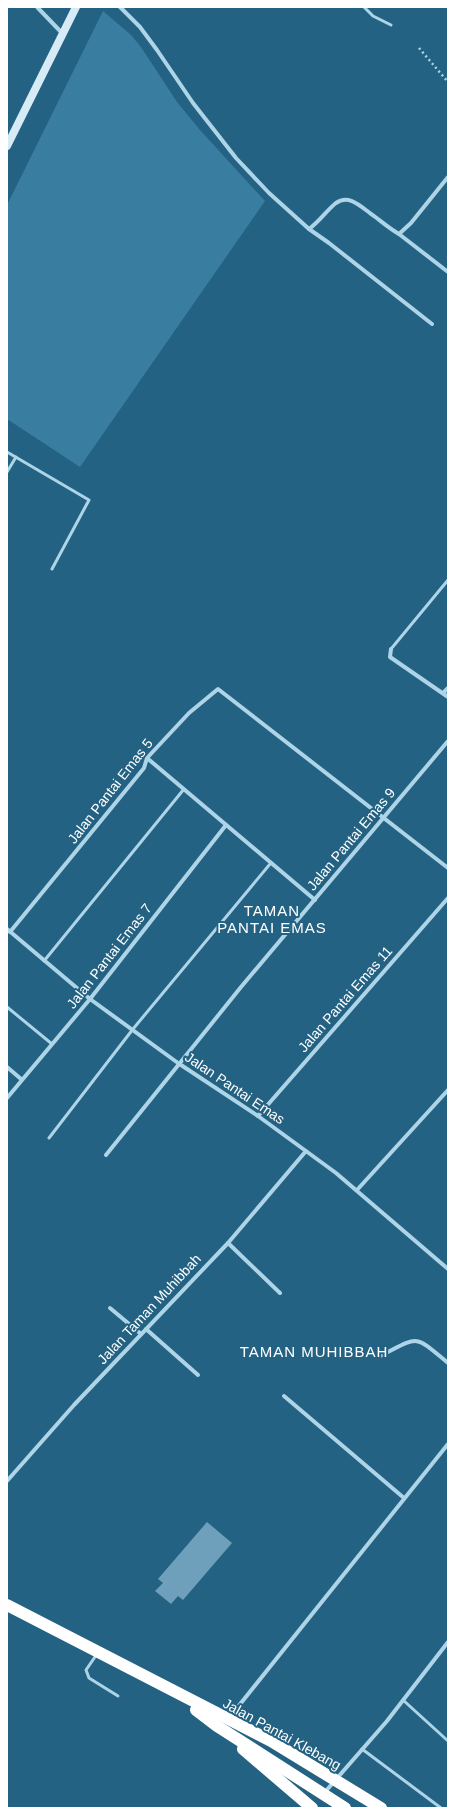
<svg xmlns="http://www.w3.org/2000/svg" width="455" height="1815" viewBox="0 0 455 1815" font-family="Arial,sans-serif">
<rect width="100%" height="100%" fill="#246283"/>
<!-- green -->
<path fill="#397da0" d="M103,11L131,35L141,47L177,102L200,130L265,201L80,467L7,419V205Z"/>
<!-- building -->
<path fill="#6ea0bb" d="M207,1522L232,1543L183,1600L178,1596L171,1604L155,1591L163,1583L158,1579Z"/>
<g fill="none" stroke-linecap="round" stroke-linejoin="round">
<!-- path -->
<path stroke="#add4e7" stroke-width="2.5" stroke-dasharray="2 3" stroke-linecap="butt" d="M419,48L448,82"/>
<!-- lane -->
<g stroke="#add4e7" stroke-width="3">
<path d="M364,7L373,16L391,25"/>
<path d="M7,452L89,500L52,569"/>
<path d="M7,472L16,457"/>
<path d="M391,649L448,580"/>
<path d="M44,961L184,789"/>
<path d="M7,1007L52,1044"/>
<path d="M49,1138L133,1029L270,864"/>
<path d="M97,1654L86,1670L89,1678L118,1696"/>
<path d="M403,1700L448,1741"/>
<path d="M362,1749L441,1808"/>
</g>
<!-- street -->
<g stroke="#add4e7" stroke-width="4">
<path d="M37,7L62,33"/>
<path d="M120,7L140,27L157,50L193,103L236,158L269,193L309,229C320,221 327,210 336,203C350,193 363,209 374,216C382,222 390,229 399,234L411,223L448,177"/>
<path d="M309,229L329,243L432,324"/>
<path d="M399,234L448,272"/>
<path d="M391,649L390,657L448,697"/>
<path d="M443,693L448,688"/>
<path d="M147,758L315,900"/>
<path d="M7,929L90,999L178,1063L258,1116L336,1173L448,1269"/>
<path d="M10,932L144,768L147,758L189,713L218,689L448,868"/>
<path d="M7,1067L21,1079"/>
<path d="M7,1098L90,999L226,825"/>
<path d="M258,1116L448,898"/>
<path d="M106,1155L241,987L448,741"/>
<path d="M357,1190L448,1090"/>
<path d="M228,1243L280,1293"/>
<path d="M110,1308L141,1334"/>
<path d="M146,1329L198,1375"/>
<path d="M380,1356C420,1336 413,1334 448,1363"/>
<path d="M284,1396L404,1498"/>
<path d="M7,1481L74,1405L228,1243L306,1151"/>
<path d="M229,1718L448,1444"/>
<path d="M325,1792L387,1721L448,1642"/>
</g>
<!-- secondary -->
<path stroke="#d7ebf6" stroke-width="8" d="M7,146L76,7"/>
<!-- highway -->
<g stroke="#fff" stroke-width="12">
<path d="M7,1605L271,1741L381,1808"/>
<path d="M196,1710L217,1726L345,1808"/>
<path d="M243,1749L312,1808"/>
</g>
</g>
<g text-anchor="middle" stroke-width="4" stroke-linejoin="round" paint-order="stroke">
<!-- street labels -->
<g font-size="14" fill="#fff" stroke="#246283">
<text transform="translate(110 791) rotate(-52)" y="5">Jalan Pantai Emas 5</text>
<text transform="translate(351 839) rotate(-50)" y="5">Jalan Pantai Emas 9</text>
<text transform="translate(109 956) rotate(-52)" y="5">Jalan Pantai Emas 7</text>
<text transform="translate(345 999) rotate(-49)" y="5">Jalan Pantai Emas 11</text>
<text transform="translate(235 1088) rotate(34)" y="5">Jalan Pantai Emas</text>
<text transform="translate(149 1309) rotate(-47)" y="5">Jalan Taman Muhibbah</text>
<text transform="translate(282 1734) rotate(29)" y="5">Jalan Pantai Klebang</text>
</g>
<!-- neighbourhood labels -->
<g font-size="15" letter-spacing="1" fill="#fff" stroke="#246283">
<text x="272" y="916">TAMAN<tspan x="272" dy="17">PANTAI EMAS</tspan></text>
<text x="314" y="1357">TAMAN MUHIBBAH</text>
</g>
</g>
<!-- border -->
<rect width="455" height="1815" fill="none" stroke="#ffffff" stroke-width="16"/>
</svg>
